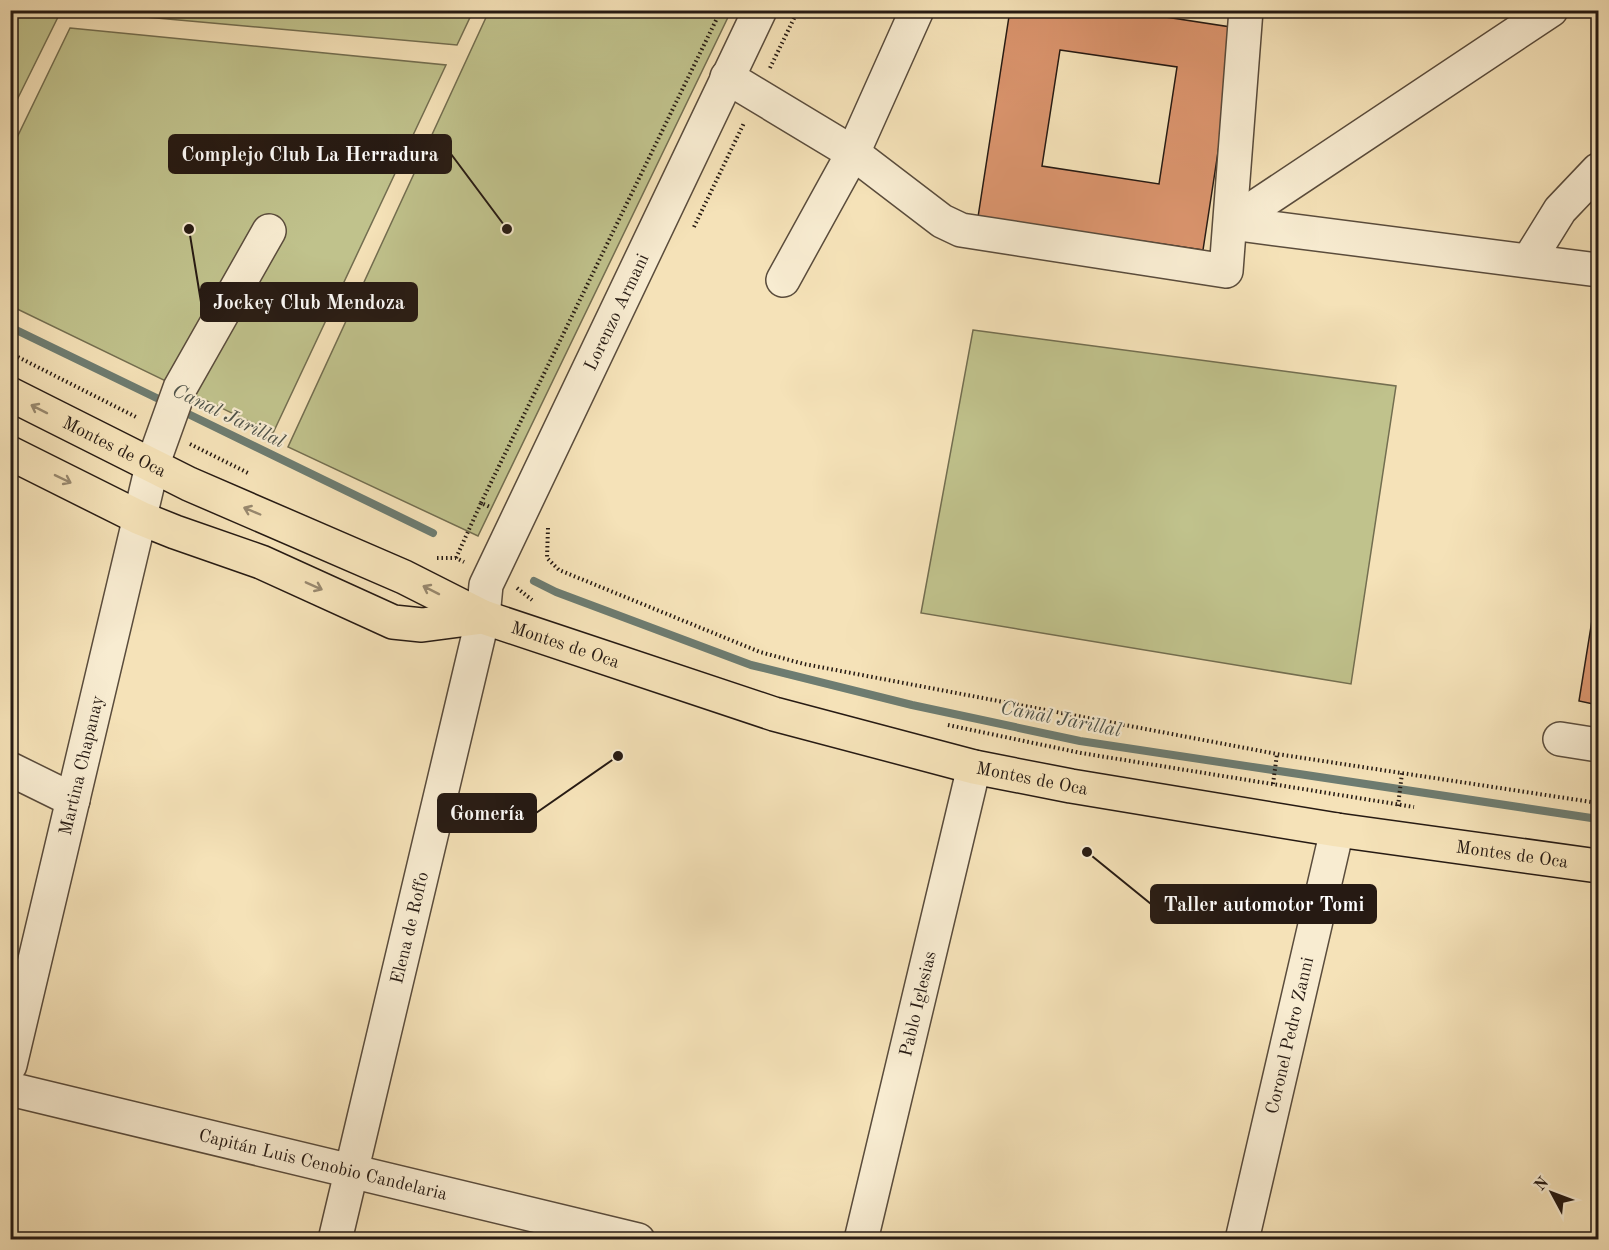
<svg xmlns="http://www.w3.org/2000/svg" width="1609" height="1250" viewBox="0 0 1609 1250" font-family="'Old Standard TT',serif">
<rect width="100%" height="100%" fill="#f5e2b8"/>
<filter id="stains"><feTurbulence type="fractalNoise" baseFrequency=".00333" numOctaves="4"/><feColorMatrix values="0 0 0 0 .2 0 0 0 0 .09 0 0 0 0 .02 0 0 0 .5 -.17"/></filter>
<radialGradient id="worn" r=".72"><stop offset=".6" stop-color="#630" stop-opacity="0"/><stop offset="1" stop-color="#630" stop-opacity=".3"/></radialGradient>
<!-- green -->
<g fill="#c0c28c" stroke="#736e50" stroke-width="1.5">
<path d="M11,10L61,11L11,112L10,11Z"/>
<path d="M79,11L473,10V11L457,45Z"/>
<path d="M489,11H731L478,536L288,447Z"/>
<path d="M70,28L446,65L273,433L11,306L10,152Z"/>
<path d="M973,330L1396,386L1351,684L921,613Z"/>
</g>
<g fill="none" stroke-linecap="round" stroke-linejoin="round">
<!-- stream -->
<g stroke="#6d7c71" stroke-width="8">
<path d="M10,327L169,404"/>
<path d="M180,410L433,533"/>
<path d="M534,581L556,592L751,665L912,705L1080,741L1598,819"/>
</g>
</g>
<!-- building -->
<g fill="#da946d" stroke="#261a13" stroke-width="1.5" fill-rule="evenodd">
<path d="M1010,10H1120L1237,28L1203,250L978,217ZM1060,50L1177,67L1159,184L1042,166Z"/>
<path d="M1598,583V705L1579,701Z"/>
</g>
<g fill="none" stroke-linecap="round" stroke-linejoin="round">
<!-- minor casing -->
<g stroke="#5a4c3c" stroke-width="36">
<g id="minor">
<path d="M727,77L853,153L942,221L961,230L1226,271L1246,10"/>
<path d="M1231,223L1551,10"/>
<path d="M1231,223L1598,270"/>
<path d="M1529,260L1560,210L1598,170"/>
<path d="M783,280L853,153L917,10"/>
<path d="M1560,739L1598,745"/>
<path d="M10,769L73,800"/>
<path id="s1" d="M10,1065L152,466L180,388L269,231"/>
<path id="s2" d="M10,1089L638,1240"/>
<path id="s3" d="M335,1240L483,617L486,585L760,10"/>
<path id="s4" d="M861,1240L974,767"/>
<path id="s5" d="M1242,1240L1337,830"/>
</g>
</g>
<!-- major casing -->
<g stroke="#261a13" stroke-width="36">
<g id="major">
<path id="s6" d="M10,394L189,484L404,577L483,617L774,714L974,767L1071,786L1337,830L1598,866"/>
<path d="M10,453L140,518L175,532L261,562L393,622L422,625L483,617"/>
</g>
</g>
<!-- path -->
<g stroke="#261a13" stroke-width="4" stroke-dasharray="1.5 3" stroke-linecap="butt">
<path d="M770,68L798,10"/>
<path d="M694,227L744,123"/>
<path d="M10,353L138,418"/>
<path d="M190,444L248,473"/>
<path d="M481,503L721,10"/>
<path d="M548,528L547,558L559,570L760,652L804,664L1277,754L1598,803"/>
<path d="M437,558H456L464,562"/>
<path d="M456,558L481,503L490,507"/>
<path d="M517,588L532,600"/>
<path d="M948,725L1081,753L1414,807"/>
<path d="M1273,784L1277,754"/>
<path d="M1398,806L1402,773"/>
</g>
<!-- minor -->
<use href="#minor" stroke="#f8ecd1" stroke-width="33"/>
<!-- major -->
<use href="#major" stroke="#f5e2b8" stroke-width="33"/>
</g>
<!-- one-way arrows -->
<defs><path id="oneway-shaft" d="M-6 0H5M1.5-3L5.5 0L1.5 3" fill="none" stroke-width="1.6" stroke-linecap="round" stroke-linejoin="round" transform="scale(1.5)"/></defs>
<g stroke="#98886e">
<use href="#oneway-shaft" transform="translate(39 409) rotate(-153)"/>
<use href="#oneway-shaft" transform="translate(63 479) rotate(26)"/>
<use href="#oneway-shaft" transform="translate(252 511) rotate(-157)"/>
<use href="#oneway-shaft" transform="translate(314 586) rotate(24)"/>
<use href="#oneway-shaft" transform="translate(431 590) rotate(-153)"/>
</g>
<g text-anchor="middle" stroke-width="4.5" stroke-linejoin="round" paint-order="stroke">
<!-- street labels -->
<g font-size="18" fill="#261a13" stroke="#f8ecd1">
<text dy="6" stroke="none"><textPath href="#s3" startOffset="975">Lorenzo Armani</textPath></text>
<text dy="6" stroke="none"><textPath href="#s6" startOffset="117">Montes de Oca</textPath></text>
<text dy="6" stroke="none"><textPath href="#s6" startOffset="610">Montes de Oca</textPath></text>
<text dy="6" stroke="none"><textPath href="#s1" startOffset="308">Martina Chapanay</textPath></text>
<text dy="6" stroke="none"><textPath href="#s6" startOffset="1096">Montes de Oca</textPath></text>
<text dy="6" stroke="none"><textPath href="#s6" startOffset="1582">Montes de Oca</textPath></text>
<text dy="6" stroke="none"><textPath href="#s3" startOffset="321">Elena de Roffo</textPath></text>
<text dy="6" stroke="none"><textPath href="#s4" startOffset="243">Pablo Iglesias</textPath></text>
<text dy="6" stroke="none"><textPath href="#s5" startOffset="210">Coronel Pedro Zanni</textPath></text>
<text dy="6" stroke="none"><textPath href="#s2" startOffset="322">Capitán Luis Cenobio Candelaria</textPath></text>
</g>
<!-- water labels -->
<g font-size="20" font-style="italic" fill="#4f534a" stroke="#f8ecd1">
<text transform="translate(229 415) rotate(26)" y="7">Canal Jarillal</text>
<text transform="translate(1061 718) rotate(11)" y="7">Canal Jarillal</text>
</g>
</g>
<!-- callouts -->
<path fill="none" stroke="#261a13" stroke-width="2" d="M507 229L451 154M189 229L201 302M618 756L536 813M1087 852L1151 904"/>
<g fill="#261a13" stroke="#f8ecd1" stroke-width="2">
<circle cx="507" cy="229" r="6"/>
<circle cx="189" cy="229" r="6"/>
<circle cx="618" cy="756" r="6"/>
<circle cx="1087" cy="852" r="6"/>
</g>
<g fill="#261a13" stroke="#261a13" stroke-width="2">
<rect x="169" y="135" width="282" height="38" rx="6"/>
<rect x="201" y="283" width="216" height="38" rx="6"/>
<rect x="438" y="794" width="98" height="38" rx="6"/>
<rect x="1151" y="885" width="225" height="38" rx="6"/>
</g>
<g font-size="20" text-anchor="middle" font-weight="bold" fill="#fff">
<text x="310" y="161">Complejo Club La Herradura</text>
<text x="309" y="309">Jockey Club Mendoza</text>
<text x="487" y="820">Gomería</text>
<text x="1264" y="911">Taller automotor Tomi</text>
</g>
<!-- margin -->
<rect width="1609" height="1250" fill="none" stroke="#f5e2b8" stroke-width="36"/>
<rect x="12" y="12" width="1585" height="1226" fill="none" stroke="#261a13" stroke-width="3"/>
<rect x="18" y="18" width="1573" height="1214" fill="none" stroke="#261a13" stroke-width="1.5"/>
<!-- north arrow -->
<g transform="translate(1552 1193) rotate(311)" stroke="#f8ecd1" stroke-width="4.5" paint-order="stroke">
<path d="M0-4.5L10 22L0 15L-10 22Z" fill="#261a13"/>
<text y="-9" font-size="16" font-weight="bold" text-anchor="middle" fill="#261a13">N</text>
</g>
<rect width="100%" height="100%" filter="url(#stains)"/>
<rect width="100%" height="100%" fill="url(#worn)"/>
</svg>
